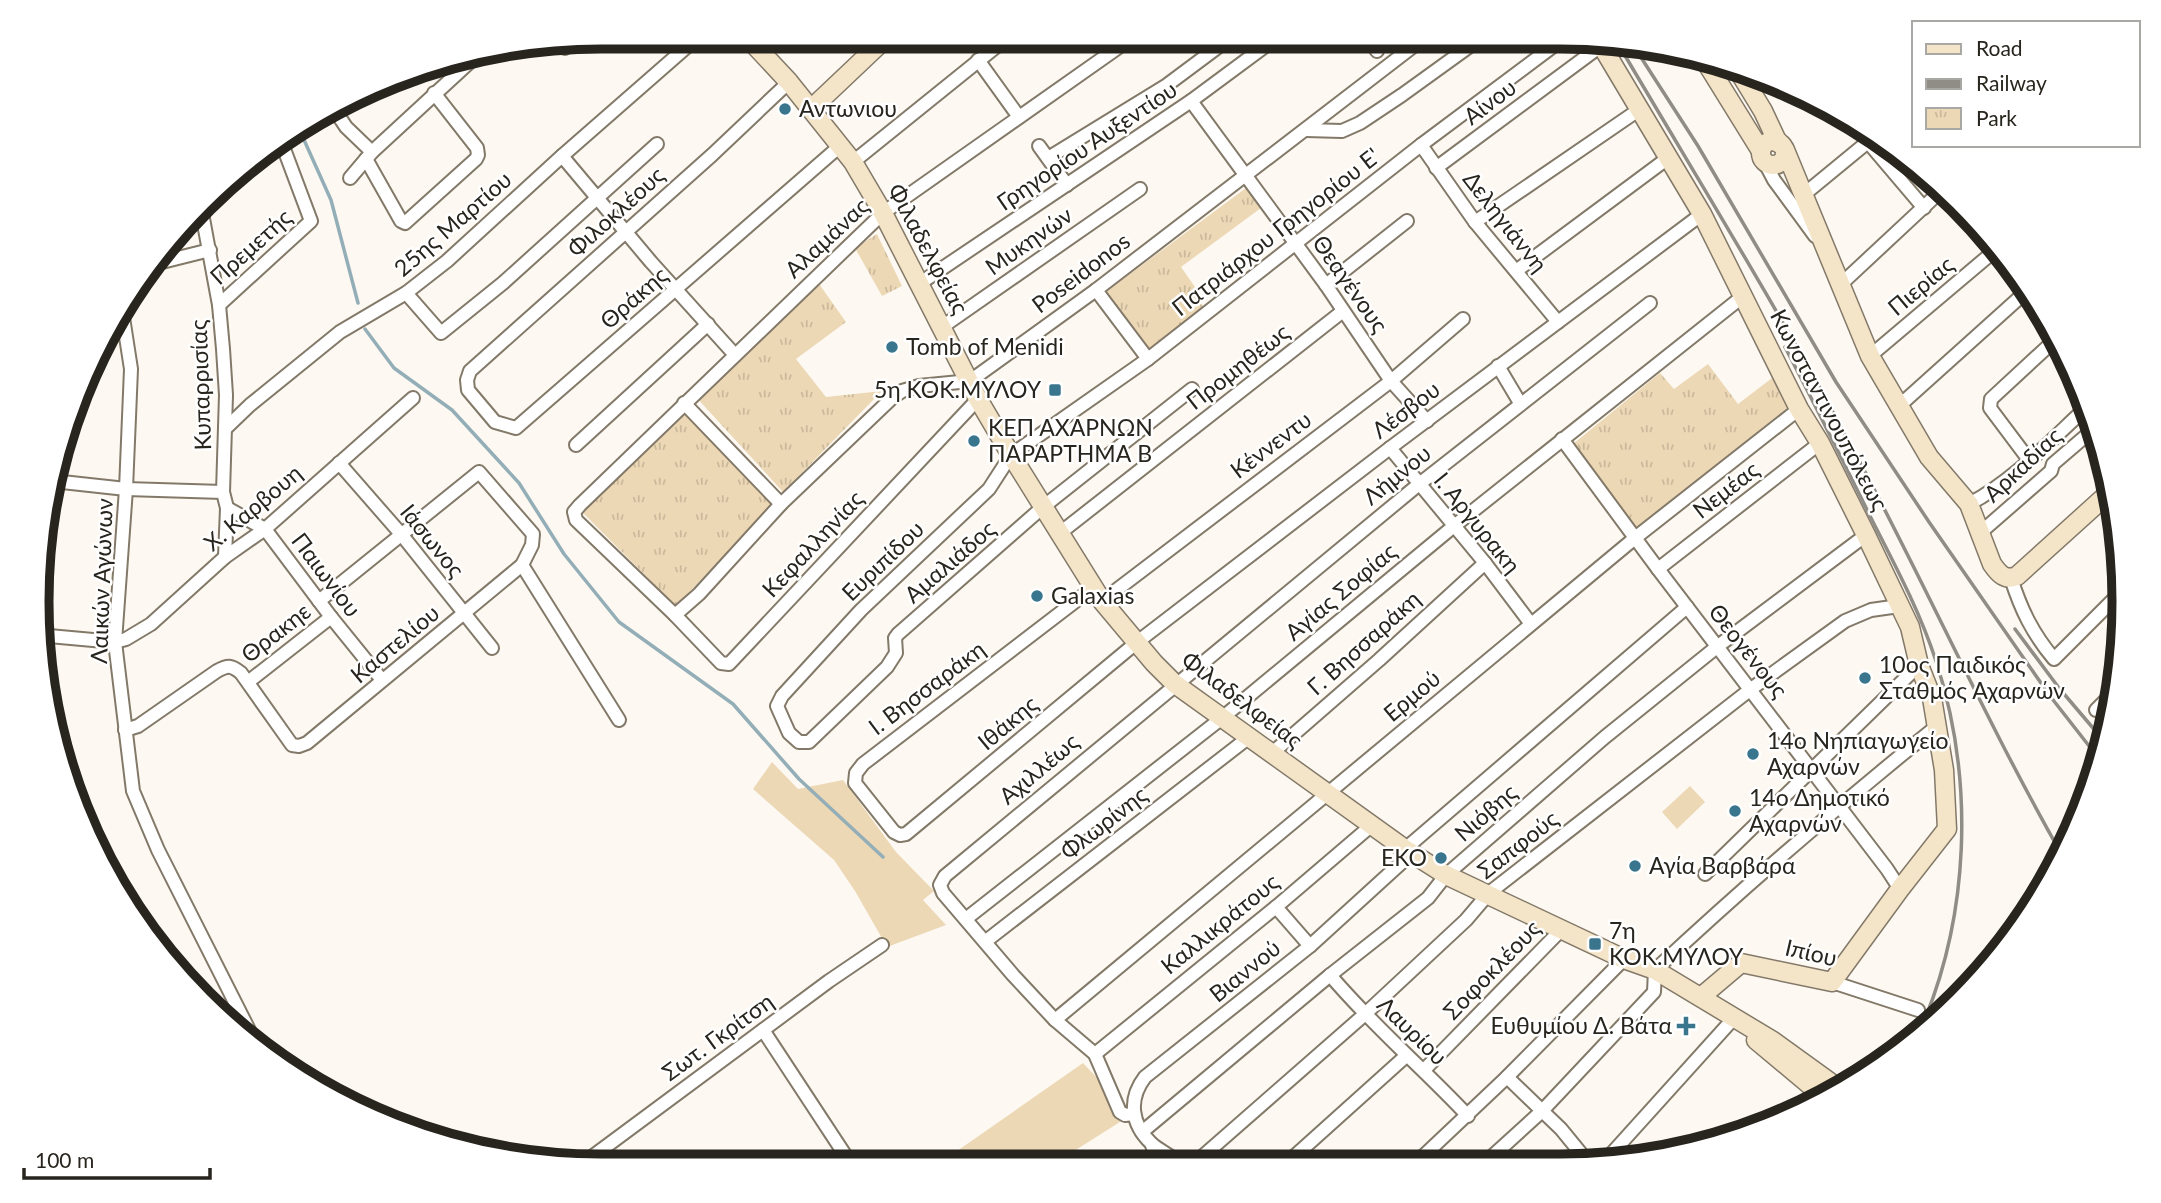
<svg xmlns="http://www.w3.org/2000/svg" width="2161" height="1203" viewBox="0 0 2161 1203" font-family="Lato,sans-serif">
<defs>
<pattern id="park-tufts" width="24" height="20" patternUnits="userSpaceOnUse" patternTransform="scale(1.75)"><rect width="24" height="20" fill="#edd8b6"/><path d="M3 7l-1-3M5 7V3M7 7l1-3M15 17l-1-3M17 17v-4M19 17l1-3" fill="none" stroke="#cbb99c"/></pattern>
</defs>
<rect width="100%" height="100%" fill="#fdf9f2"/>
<!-- grass -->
<g fill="#edd8b6">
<path d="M772,762L798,789L843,780L896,852L934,891L923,900L946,925L887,947L855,891L834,860L753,789Z"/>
<path d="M1690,786L1705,802L1677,829L1662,812Z"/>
<path d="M1083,1063L1101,1082L1120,1122L1055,1163L951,1164L947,1158Z"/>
</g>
<!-- park -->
<g fill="url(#park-tufts)">
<path d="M1246,188L1261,208L1181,267L1195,287L1191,291L1204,307L1146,352L1103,294Z"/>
<path d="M877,234L902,286L882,296L855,248Z"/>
<path d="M817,281L846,322L796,359L826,397L882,391L783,492L695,396Z"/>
<path d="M1708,364L1738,404L1776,375L1791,405L1635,529L1573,444L1660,373L1674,389Z"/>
<path d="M683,409L773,504L676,606L578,508Z"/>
</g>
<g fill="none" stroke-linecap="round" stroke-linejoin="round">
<!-- stream -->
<g stroke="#94aeb8" stroke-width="3.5">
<path d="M300,131L331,200L358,303"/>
<path d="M365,329L394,368L452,410L519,483L564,554L619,622L733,704L799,779L883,857"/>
</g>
<!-- street casing -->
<g stroke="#837969" stroke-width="16">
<g id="street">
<path d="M1368,38L1377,51"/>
<path d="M556,44L565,48L574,41"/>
<path d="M978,60L1019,117"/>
<path d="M789,82L712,155L470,371L467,380L468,390L495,422L516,428L840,146"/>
<path d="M1191,101L1326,285L1391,381L1427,421"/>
<path d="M336,112L346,127L372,152"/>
<path d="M1306,130L1342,131L1360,123L1402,95L1481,38"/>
<path d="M1868,142L1924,208"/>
<path d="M1421,145L1475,222L1558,322"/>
<path d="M1039,146L1067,185"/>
<path d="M562,156L651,262L735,355"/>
<path d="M1048,158L1167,85L1230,38"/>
<path d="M366,159L401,221L405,223L476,159L478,155L477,148L434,93"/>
<path d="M1764,161L1774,180L1815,236"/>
<path d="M853,162L1008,37"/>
<path d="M1436,168L1602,45"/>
<path d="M350,178L372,152L474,58"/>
<path d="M1802,196L1875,136"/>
<path d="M202,213L219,305L223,349L226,395L223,492L227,508L225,557"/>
<path d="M1475,222L1640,109"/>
<path d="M154,264L210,250"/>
<path d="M1516,271L1668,158"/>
<path d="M919,284L1191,101L1276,38"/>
<path d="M1326,285L1407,221"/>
<path d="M1839,286L1943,189"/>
<path d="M1096,290L1148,359"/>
<path d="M406,293L441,333L503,283L657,144"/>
<path d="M219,305L311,221L281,141L254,158"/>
<path d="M122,311L131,369L126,489L115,642L133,791L158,850L252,1036"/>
<path d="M942,327L1140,189"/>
<path d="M1870,356L1998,248"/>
<path d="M1498,366L1520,403"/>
<path d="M1192,389L1043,507L898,634L895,638L896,653L887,667L809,742H799L789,733L777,706L782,696L861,610L989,489L1011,455L1148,359L1421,145L1564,38"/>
<path d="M978,399L729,664L721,663L675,615L576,520L574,512L580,505L883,213L1133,37"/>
<path d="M684,403L781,504"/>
<path d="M1899,406L2028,290"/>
<path d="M225,429L250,405L340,332L406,293L447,261L562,156L698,37"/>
<path d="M1562,439L1658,569L1887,869L1900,889"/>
<path d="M576,445L708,324"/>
<path d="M1390,448L1485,563L1531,624"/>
<path d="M2029,460L1990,408L1991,399L2057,338"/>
<path d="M339,463L401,534L492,648"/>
<path d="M53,481L126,489L223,492"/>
<path d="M1969,504C2013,481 2050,441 2087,407"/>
<path d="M227,508L265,529L331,617L382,680"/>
<path d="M1060,533L1343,311"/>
<path d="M1980,533L2051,471L2053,464L2095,428"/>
<path d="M522,565L619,720"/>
<path d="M1658,569L1820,443"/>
<path d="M2011,578C2021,610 2033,634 2054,659L2122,591"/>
<path d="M1094,587L863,764L856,773L855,783L894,832L900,835L906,834L1136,643L1390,448L1702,214"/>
<path d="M1102,601L1391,381L1463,319"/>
<path d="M675,615L699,594L781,504L892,398L902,391L919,386L970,381L1096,290L1424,38"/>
<path d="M38,635L115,642L126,639L151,624L225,557L265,529L413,398"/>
<path d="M248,682L331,617"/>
<path d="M2096,710L2116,690"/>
<path d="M125,730L138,726L217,671C228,665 231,665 241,673L292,745L299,746L307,743L522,565L532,545L533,534L479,472L319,601"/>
<path d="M1271,754L1379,660L1485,563"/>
<path d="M1405,849L1687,607"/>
<path d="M1705,874L1919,665"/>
<path d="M1276,907L1310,946"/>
<path d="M967,918L1222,718L1454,526L1742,297"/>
<path d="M986,941L1248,738"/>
<path d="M1330,975C1373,1026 1422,1067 1468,1116"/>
<path d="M1832,982L1918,1010"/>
<path d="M1055,1020L1635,538L1799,409"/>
<path d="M763,1030L851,1164"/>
<path d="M1095,1054L1276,907L1372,825"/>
<path d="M1424,1070L1562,929"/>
<path d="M1507,1077L1561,1129L1588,1162"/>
<path d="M1134,1114L1125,1115L1120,1112L1095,1054L1055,1020L1013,975L943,893L940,885L945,876L1418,485L1650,303"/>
<path d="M1142,1132L1329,976L1428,898L1446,875L1605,737L1718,646L1866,535"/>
<path d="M1152,1145L1158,1163"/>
<path d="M1417,1162L1507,1077L1624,959"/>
<path d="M1486,1162L1542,1111L1654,992L1655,970C1746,885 1839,805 1936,727"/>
<path d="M1604,1162L1734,1018"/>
<path d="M1178,1163C1170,1154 1159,1151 1151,1143C1131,1124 1128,1099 1145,1077L1310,946L1412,853"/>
<path d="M1195,1163L1364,1015L1466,920L1489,893L1751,689L1845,621L1871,610L1899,606"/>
<path d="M1287,1163L1406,1056"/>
<path d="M581,1165L829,981L882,945"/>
</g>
</g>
<!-- secondary casing -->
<g stroke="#837969" stroke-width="21">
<g id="secondary">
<path d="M747,37L789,82L853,162L883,213L978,399L1011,455L1102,601L1154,663L1175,684L1405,849L1446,875L1624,959L1655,970L1773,1041L1838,1088"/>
<path d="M1597,38L1702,214L1799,409L1820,443L1866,535L1910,627L1919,665L1932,698L1944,770L1947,829L1900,889L1832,982L1741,963L1702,996"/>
<path d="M1704,59L1761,151"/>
<path d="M1735,65L1763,111L1778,143"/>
<path d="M811,109L887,37"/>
<circle cx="1773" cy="153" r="12"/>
<path d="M1785,150L1870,356L1929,457L1969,504L1992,564C1999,574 2005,581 2017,576L2111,491"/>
<path d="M1756,1040L1823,1096"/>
</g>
</g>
<!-- street -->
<use href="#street" stroke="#fff" stroke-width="12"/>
<!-- secondary -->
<use href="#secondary" stroke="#f4e4c8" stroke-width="18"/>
<!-- rail -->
<g stroke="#908d86" stroke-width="3.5">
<path d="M1617,42C1694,173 1774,302 1846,436C1921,574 1984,718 2062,855"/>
<path d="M1633,45L1698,146L1836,382L1929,522L2050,696L2100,760"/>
<path d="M1785,347C1815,405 1844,463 1873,522C1896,567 1920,612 1936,661C1975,781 1970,918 1919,1033"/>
<path d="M2015,629L2059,688L2104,741"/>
</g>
</g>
<!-- markers -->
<g fill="#3a758e" stroke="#fff" stroke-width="2.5">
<circle cx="785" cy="109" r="7"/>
<circle cx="892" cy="347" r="7"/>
<rect x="1048" y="383" width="14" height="14" rx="3.5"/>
<circle cx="974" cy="441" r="7"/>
<circle cx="1037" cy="596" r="7"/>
<circle cx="1865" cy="678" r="7"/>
<circle cx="1753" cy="754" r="7"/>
<circle cx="1735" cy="811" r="7"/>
<circle cx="1441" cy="858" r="7"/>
<circle cx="1635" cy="866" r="7"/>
<rect x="1588" y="937" width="14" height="14" rx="3.5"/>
<path d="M1682.5 1015.5h7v7h7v7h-7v7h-7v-7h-7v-7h7z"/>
</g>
<g text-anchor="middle" stroke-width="5" stroke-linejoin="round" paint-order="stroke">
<!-- street labels -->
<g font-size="23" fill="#28251e" stroke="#fff">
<text transform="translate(1490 102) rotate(-37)" y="8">Αίνου</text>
<text transform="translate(1087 146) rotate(-34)" y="8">Γρηγορίου Αυξεντίου</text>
<text transform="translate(616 212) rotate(-42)" y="8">Φιλοκλέους</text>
<text transform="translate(1505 222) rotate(52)" y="8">Δεληγιάννη</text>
<text transform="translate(453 224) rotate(-41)" y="8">25ης Μαρτίου</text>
<text transform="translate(1276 232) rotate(-38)" y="8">Πατριάρχου Γρηγορίου E'</text>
<text transform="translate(827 238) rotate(-43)" y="8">Αλαμάνας</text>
<text transform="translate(1029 241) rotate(-35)" y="8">Μυκηνών</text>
<text transform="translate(251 247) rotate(-42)" y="8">Πρεμετής</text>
<text transform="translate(928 249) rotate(62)" y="8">Φιλαδελφείας</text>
<text transform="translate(1081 273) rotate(-37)" y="8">Poseidonos</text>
<text transform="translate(1350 284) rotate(55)" y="8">Θεαγένους</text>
<text transform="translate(1921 286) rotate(-40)" y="8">Πιερίας</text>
<text transform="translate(634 298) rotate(-41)" y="8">Θράκης</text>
<text transform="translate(1238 367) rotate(-38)" y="8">Προμηθέως</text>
<text transform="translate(201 385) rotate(-92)" y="8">Κυπαρρισίας</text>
<text transform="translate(1406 410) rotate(-37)" y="8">Λέσβου</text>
<text transform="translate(1829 410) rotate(62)" y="8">Κωνσταντινουπόλεως</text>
<text transform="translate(1271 445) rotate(-37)" y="8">Κέννεντυ</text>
<text transform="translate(2023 465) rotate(-43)" y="8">Αρκαδίας</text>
<text transform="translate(1397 475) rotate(-39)" y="8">Λήμνου</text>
<text transform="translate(1726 490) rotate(-38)" y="8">Νεμέας</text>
<text transform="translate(253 508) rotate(-40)" y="8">Χ. Καρβουη</text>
<text transform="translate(1477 523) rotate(51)" y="8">Ι. Αργυρακη</text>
<text transform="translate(432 541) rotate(51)" y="8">Ιάσωνος</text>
<text transform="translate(813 544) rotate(-47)" y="8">Κεφαλληνίας</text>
<text transform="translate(883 561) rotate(-44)" y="8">Ευριπίδου</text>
<text transform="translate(950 562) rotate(-41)" y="8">Αμαλιάδος</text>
<text transform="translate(326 575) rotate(53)" y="8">Παιωνίου</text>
<text transform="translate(102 581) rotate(-88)" y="8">Λαικών Αγώνων</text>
<text transform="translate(1341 592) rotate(-40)" y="8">Αγίας Σοφίας</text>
<text transform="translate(276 633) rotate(-38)" y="8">Θρακηε</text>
<text transform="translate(1364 643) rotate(-42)" y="8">Γ. Βησσαράκη</text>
<text transform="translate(395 644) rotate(-40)" y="8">Καστελίου</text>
<text transform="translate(1748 651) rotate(52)" y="8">Θεογένους</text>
<text transform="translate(927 688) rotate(-37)" y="8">Ι. Βησσαράκη</text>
<text transform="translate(1412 696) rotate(-40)" y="8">Ερμού</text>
<text transform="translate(1242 700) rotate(37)" y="8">Φιλαδελφείας</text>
<text transform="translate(1008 723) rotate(-40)" y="8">Ιθάκης</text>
<text transform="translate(1039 769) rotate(-40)" y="8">Αχιλλέως</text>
<text transform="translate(1486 813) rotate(-41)" y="8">Νιόβης</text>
<text transform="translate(1104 823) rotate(-38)" y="8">Φλωρίνης</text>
<text transform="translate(1518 845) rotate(-38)" y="8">Σαπφούς</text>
<text transform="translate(1220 924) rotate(-39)" y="8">Καλλικράτους</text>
<text transform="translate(1811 953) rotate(13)" y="8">Ιπίου</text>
<text transform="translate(1492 970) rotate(-46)" y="8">Σοφοκλέους</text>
<text transform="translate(1245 971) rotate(-39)" y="8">Βιαννού</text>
<text transform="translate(1412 1031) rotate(44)" y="8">Λαυρίου</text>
<text transform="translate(718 1037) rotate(-36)" y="8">Σωτ. Γκρίτση</text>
</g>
<!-- poi labels -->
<g font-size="23" fill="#28251e" stroke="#fff" text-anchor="start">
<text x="799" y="117">Αντωνιου</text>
<text x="906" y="355">Tomb of Menidi</text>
<text x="1041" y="398" text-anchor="end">5η ΚΟΚ.ΜΥΛΟΥ</text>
<text x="988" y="436">ΚΕΠ ΑΧΑΡΝΩΝ<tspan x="988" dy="26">ΠΑΡΑΡΤΗΜΑ Β</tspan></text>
<text x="1051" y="604">Galaxias</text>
<text x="1879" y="673">10ος Παιδικός<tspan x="1879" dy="26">Σταθμός Αχαρνών</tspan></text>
<text x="1767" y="749">14ο Νηπιαγωγείο<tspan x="1767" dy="26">Αχαρνών</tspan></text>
<text x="1749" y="806">14ο Δημοτικό<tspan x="1749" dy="26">Αχαρνών</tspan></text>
<text x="1427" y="866" text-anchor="end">EKO</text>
<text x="1649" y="874">Αγία Βαρβάρα</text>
<text x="1609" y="939">7η<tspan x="1609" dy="26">ΚΟΚ.ΜΥΛΟΥ</tspan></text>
<text x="1672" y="1034" text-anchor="end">Ευθυμίου Δ. Βάτα</text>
</g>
</g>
<!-- crop -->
<path d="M0 0H2161V1203H0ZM601 49H1560A552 552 0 0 1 2112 601V602A552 552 0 0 1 1560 1154H601A552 552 0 0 1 49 602V601A552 552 0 0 1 601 49Z" fill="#fff" fill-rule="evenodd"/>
<path fill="none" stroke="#28251e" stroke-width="9" d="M601 49H1560A552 552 0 0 1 2112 601V602A552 552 0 0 1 1560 1154H601A552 552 0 0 1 49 602V601A552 552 0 0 1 601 49Z"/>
<!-- legend -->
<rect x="1912" y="21" width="228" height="126" fill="#ffffff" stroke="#a9a8a5" stroke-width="2"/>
<rect x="1926" y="44" width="35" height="10" fill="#f4e4c8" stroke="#a9a8a5" stroke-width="2"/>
<text x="1976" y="56" font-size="21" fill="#28251e">Road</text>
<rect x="1926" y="79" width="35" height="10" fill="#908d86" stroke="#a9a8a5" stroke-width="2"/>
<text x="1976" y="91" font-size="21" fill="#28251e">Railway</text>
<rect x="1926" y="108" width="35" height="21" fill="url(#park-tufts)" stroke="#a9a8a5" stroke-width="2"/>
<text x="1976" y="126" font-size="21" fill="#28251e">Park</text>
<!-- scale -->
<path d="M24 1168v10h186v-10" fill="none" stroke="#28251e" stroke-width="3.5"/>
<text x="35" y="1168" font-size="21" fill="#28251e" stroke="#ffffff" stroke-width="5" paint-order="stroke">100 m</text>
</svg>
